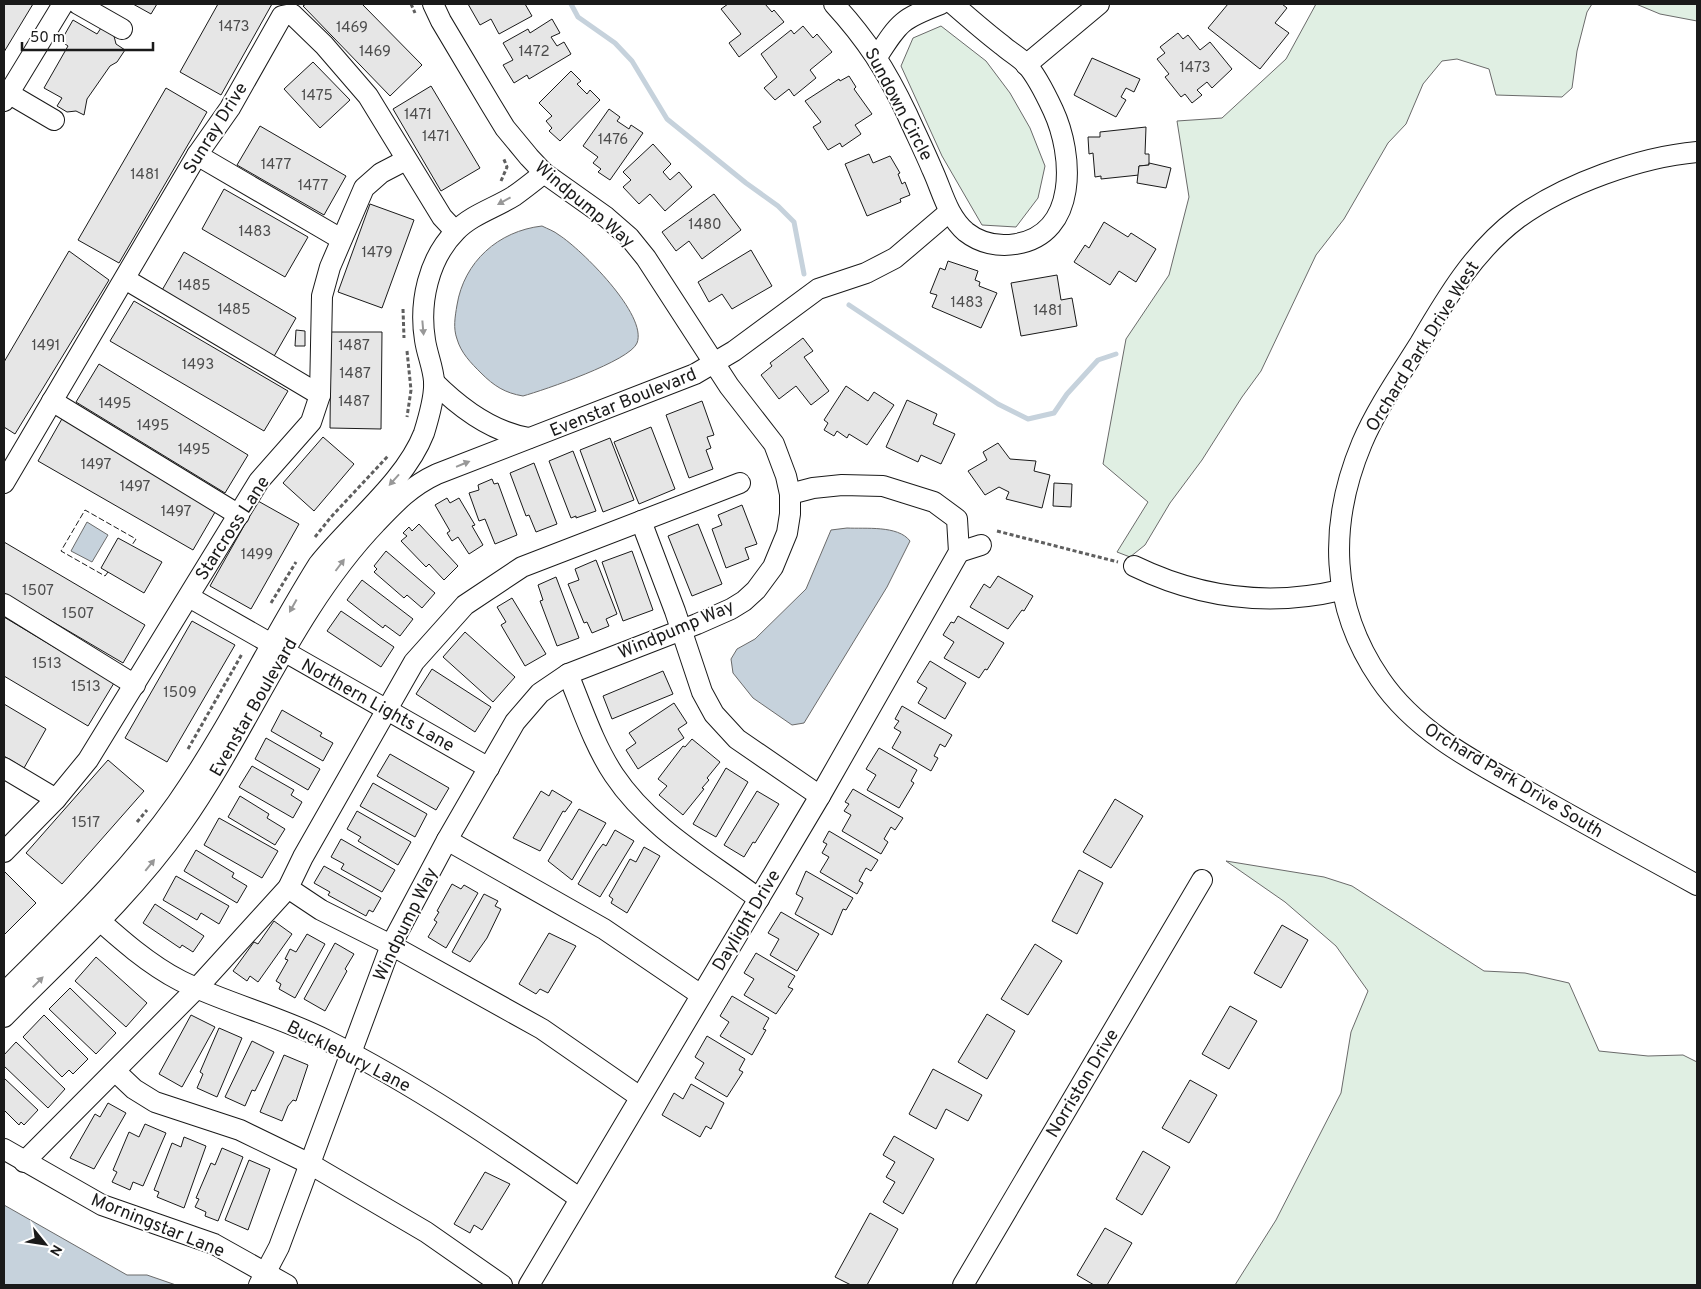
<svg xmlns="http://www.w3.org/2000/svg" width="1701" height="1289" viewBox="0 0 1701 1289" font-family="Overpass,sans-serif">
<rect width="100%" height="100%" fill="#fff"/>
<!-- green -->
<g fill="#e0efe3" stroke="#6a6a6a">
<path d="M1316,4H1697V21L1660,14L1636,4H1592L1587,12L1577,51L1572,88L1562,97L1496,95L1489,69L1457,59L1442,61L1423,84L1406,124L1388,143L1344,219L1316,255L1261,371L1242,397L1202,460L1170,503L1145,545L1130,557L1117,552L1148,502L1103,464L1126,339L1169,275L1189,197L1177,121L1222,118L1286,59Z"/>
<path d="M941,26L986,61L1010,93L1030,128L1045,166L1038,198L1016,227L982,225L942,156L901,66L913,38Z"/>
<path d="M1226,861L1324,877L1352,886L1484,971L1525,973L1569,983L1599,1051L1648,1056L1683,1055L1697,1062V1285H1235L1276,1220L1341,1093L1351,1032L1368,991L1336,946L1285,902Z"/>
</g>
<!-- water -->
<g fill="#c6d2dc" stroke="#6a6a6a">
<path d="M542,226C548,229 554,231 559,235C581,249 648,315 637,343C630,361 544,390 523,396C505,393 494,386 481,373C471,363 461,353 457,339C453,328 455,317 457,305C464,262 498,231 542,226Z"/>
<path d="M87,522L108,535L92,562L71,551Z"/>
<path d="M847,528C865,529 898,525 910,541L887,587L804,723L792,725L753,698L733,673L731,659L737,649L755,639L806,589L831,530Z"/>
<path d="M4,1205L127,1275H147L176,1285H4Z"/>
</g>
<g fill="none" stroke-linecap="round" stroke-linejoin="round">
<!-- stream -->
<g stroke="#c6d2dc" stroke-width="5">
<path d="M571,4L578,17L615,43L632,61L667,119L746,183L778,206L794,222L804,274"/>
<path d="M849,305L998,404L1028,419L1054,413L1067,394L1098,360L1116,354"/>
</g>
</g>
<!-- building -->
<g fill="#e6e6e6" stroke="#1a1a1a">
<path d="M4,4H33L4,52Z"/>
<path d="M133,4H157L151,14Z"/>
<path d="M218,4H272L221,95L180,72Z"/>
<path d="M306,4H362L422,65L390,96L303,6Z"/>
<path d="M468,4H525L532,16L499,34L491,19L480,25Z"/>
<path d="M728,4H765L772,12L774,10L784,22L739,57L729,43L741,34L721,9Z"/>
<path d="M1228,4H1282L1287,8L1275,23L1289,33L1260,69L1208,28Z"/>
<path d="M552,19L560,33L551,37L557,46L564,42L571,54L529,79L527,75L514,83L503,65L513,60L503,43L528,29L530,33Z"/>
<path d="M73,20L97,34L101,28L114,36L116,44L125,50L117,62L110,66L87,99L84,115L76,111L67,112L57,106L62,98L44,88L68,46L61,41Z"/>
<path d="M803,26L813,38L817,34L832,52L810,70L816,78L794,96L789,89L775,100L764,88L777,77L761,54L791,30L794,34Z"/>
<path d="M1178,33L1183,39L1188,35L1200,50L1210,42L1232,69L1212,88L1207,82L1197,90L1202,95L1192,103L1185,94L1181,97L1165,77L1169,74L1157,59L1165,53L1160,47Z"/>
<path d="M1092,58L1140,79L1134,92L1126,88L1121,97L1126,100L1116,117L1074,95Z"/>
<path d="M313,62L350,100L320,128L284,89Z"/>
<path d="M571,71L581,81L577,84L587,94L590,90L600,100L560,141L549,131L552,128L546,121L552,116L539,103Z"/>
<path d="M849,76L856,87L854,89L872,114L855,125L861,134L842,147L840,143L828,150L813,127L821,122L805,101L839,79L840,81Z"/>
<path d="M431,86L480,168L441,191L393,109Z"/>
<path d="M166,88L207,112L119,263L78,240Z"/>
<path d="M609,109L620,117L617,121L629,129L631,125L643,133L610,180L598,172L601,169L593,163L598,157L583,146Z"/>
<path d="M260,126L346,176L324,215L237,165Z"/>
<path d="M1146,127L1145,154H1149V165L1139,166V175L1101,179V176L1095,177L1093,153L1089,154L1088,137H1100V132Z"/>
<path d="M653,144L671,164L663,172L670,180L679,172L692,187L665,211L650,194L639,204L623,187L631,180L623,172Z"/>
<path d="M869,154L873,163L890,156L900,173L898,174L902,184L905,182L910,195L900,199L901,202L867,216L845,164Z"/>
<path d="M1149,163L1171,168L1166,188L1137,183L1139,166L1149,165Z"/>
<path d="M224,189L308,237L285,277L202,229Z"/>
<path d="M714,194L741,230L702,259L689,241L676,251L662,232Z"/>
<path d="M370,204L414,220L382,308L338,292Z"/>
<path d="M1104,222L1128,237L1131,233L1156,249L1136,282L1119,271L1110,285L1074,262L1085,245L1089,248Z"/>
<path d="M751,250L772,286L732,309L722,294L709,302L698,282Z"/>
<path d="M69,251L109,280L15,434L4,427V362Z"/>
<path d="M184,252L296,318L273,358L161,292Z"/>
<path d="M948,261L978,271L975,280L980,282L979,286L997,293L981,328L932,307L937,295L930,293L940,268L945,270Z"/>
<path d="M1057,275L1061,300L1072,298L1077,326L1021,336L1011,283Z"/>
<path d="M134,301L288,391L264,431L110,341Z"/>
<path d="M296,330L305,331V346H295Z"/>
<path d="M331,332H382L381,429L330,428Z"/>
<path d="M803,338L813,351L804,357L829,391L811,405L796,386L779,399L761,375L772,366L770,363Z"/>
<path d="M99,364L248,455L225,493L76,402Z"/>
<path d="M846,386L868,401L874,392L894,405L867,445L849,434L847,438L837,431L834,436L824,430L828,423L824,420Z"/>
<path d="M907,400L937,414L933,424L955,434L941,464L921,455L918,462L886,447Z"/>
<path d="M702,401L714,435L707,437L711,448L706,450L713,469L689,478L666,415Z"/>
<path d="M63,417L218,507L193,550L38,461Z"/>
<path d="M651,427L675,489L639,504L614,442Z"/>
<path d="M323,437L354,464L314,511L283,483Z"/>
<path d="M610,438L634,500L603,512L580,450Z"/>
<path d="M998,443L1010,459L1036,461L1034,471L1050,475L1042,508L1006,499L1009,492L999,487L985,495L968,471L987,460L983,452Z"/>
<path d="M573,451L596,511L576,518V516L571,518L549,461Z"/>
<path d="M534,463L557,524L536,532L529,515L526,516L510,473Z"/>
<path d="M492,479L494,484L498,483L517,535L495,544L485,519L479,521L469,493L479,490L478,485Z"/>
<path d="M1054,483L1072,484L1071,507L1053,506Z"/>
<path d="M447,498L450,503L459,498L475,525L472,526L483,545L469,554L458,537L452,541L447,533L450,531L435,505Z"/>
<path d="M258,501L299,524L251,609L210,586Z"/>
<path d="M742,505L757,544L745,548L749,559L726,568L712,529L722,525L718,515Z"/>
<path d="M419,524L458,566L444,580L429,564L426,567L401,541L407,536L403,533L409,527L412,531Z"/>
<path d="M698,524L722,584L692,596L668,536Z"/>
<path d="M118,538L162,562L144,593L101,568Z"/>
<path d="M4,542L145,625L123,663L4,593Z"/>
<path d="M386,551L435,593L422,608L407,595L404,598L374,572L377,569L374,566Z"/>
<path d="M632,551L653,610L623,621L602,562Z"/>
<path d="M596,560L617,614L606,619L609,626L592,633L587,622L584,623L568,584L579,580L575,569Z"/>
<path d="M998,576L1033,596L1024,611L1022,610L1008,629L970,607L984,584L990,588Z"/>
<path d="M556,577L579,638L557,646L540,601L543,600L538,585Z"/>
<path d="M362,580L413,619L400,636L385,625L383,628L347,600Z"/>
<path d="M512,598L546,654L525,666L501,625L506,622L497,607Z"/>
<path d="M341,611L394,647L381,667L327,631Z"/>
<path d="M958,616L1004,643L987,670L985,669L979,678L944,658L954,642L943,635L951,622L954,623Z"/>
<path d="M4,617L114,683L88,726L4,676Z"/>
<path d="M192,621L235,645L167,762L125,738Z"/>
<path d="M465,632L515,677L493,702L443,657Z"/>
<path d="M930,661L966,683L945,719L918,703L927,688L917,682Z"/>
<path d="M432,669L491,707L475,732L416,694Z"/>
<path d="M663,671L673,694L612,719L603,696Z"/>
<path d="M674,703L687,723L678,729L684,738L638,769L626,750L636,743L629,733Z"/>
<path d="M4,704L46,729L24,768L4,756Z"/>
<path d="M902,706L952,735L945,747L940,744L934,756L938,758L931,771L892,748L901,732L894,728L899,721L895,719Z"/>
<path d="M282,710L322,733L320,736L333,743L323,761L271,731Z"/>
<path d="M266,738L320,769L308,790L255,759Z"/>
<path d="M692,739L720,762L707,778L709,780L702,788L704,789L683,815L659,795L667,786L658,779L683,746L685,747Z"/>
<path d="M879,748L917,770L911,781L914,783L899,808L867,790L876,775L866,769Z"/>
<path d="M390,754L449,788L436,810L377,776Z"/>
<path d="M108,760L144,791L62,884L26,853Z"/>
<path d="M252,766L294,790L291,795L302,802L293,818L239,787Z"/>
<path d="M726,768L748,782L716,837L693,824Z"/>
<path d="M373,783L427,814L415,837L360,806Z"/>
<path d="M853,789L903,818L895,830L891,827L884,839L888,842L881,854L842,831L851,815L844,811L849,804L845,802Z"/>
<path d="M552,790L572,802L565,812L563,811L540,851L513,838L541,791L549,796Z"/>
<path d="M757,791L779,804L755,843L753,842L744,857L724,845Z"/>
<path d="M240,796L269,814L267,818L285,829L275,845L228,817Z"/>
<path d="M1115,799L1143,816L1111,868L1083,852Z"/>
<path d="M579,809L606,823L572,880L548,861Z"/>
<path d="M357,811L411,842L398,865L358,841L361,837L347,829Z"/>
<path d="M219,818L278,851L262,878L204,845Z"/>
<path d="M615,830L634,841L600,897L578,884L597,852L603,844L606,846Z"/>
<path d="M829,831L878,860L871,871L866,868L859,881L863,883L857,894L820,872L829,857L822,853L827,844L823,842Z"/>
<path d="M341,839L395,870L382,892L341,869L344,864L331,857Z"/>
<path d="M644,847L660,856L627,913L611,903L613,899L609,896L630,859L636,862Z"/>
<path d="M196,850L234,873L232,877L247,886L237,903L184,871Z"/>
<path d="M324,866L381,898L373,912L369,910L366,916L328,895L330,892L314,883Z"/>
<path d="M1079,870L1103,883L1077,934L1052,921Z"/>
<path d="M806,871L853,898L846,910L843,909L832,935L795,914L803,898L796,894Z"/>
<path d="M5,872L36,903L4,935V873Z"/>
<path d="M176,876L229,906L219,924L201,913L197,920L163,900Z"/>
<path d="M452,884L461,889L464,885L478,893L446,948L428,937L437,922L434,920L439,912L437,911Z"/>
<path d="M484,894L498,901L495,906L501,909L487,938L470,962L452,952Z"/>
<path d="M155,904L204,936L193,952L182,945L180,948L143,923Z"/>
<path d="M781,912L819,934L797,971L770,955L779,939L768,933Z"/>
<path d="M274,921L292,934L258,982L250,976L247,981L233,971L254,942L258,944Z"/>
<path d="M1282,925L1308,940L1281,988L1254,973Z"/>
<path d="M549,933L576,946L548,993L540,989L536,994L519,984Z"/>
<path d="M307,934L325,944L295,998L279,989L281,984L276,981L288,960L285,959L290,949L296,952Z"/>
<path d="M335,943L354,954L345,969L347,971L325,1011L304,999Z"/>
<path d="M1035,944L1062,961L1028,1015L1001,999Z"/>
<path d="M756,953L795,976L788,987L793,989L776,1014L744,995L754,979L744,973Z"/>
<path d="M96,957L147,1003L126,1027L75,981Z"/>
<path d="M70,988L116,1033L96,1054L49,1009Z"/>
<path d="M732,996L769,1018L763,1029L766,1030L752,1055L720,1036L729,1022L720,1016Z"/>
<path d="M1230,1006L1257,1021L1229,1069L1202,1054Z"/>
<path d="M987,1014L1015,1031L987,1079L958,1062Z"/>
<path d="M44,1015L88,1059L73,1074L69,1070L62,1077L23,1037Z"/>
<path d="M191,1015L215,1027L182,1087L159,1074Z"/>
<path d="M219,1028L242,1038L217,1097L197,1088L203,1074L200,1072Z"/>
<path d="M707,1036L745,1059L739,1070L743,1072L727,1097L695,1078L704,1063L695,1057Z"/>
<path d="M252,1041L274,1052L255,1091L252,1090L245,1106L225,1097Z"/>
<path d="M16,1042L65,1089L48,1108L4,1066V1055Z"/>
<path d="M284,1055L308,1065L296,1101L293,1100L288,1106L282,1121L260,1112Z"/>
<path d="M933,1069L982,1095L968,1121L946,1109L936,1129L909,1114Z"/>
<path d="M4,1078L38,1110L24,1125L21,1122L19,1125L4,1110Z"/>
<path d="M1190,1080L1217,1095L1189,1143L1162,1128Z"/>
<path d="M691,1084L724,1103L711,1129L706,1126L700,1137L662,1115L674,1093L683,1099Z"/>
<path d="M108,1103L126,1113L94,1169L70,1158L95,1114L100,1117Z"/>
<path d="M145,1124L166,1133L143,1186L133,1182L130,1190L112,1182L117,1172L113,1170L129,1132L139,1137Z"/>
<path d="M894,1136L934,1159L903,1214L883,1202L895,1182L886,1177L895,1162L883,1155Z"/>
<path d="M184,1137L206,1146L184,1208L157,1197L159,1192L154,1190L172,1143L181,1147Z"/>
<path d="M222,1148L243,1157L218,1221L205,1216L206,1212L195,1207L199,1199L196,1198L211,1163L215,1165Z"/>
<path d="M1143,1151L1170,1167L1142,1215L1116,1199Z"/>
<path d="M249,1160L270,1169L248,1230L225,1220Z"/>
<path d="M485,1172L510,1184L482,1230L474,1225L470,1233L454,1224Z"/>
<path d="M870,1213L898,1229L867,1285H851L835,1277Z"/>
<path d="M1105,1228L1132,1243L1107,1285H1094L1077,1275Z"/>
</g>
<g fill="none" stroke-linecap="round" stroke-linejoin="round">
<!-- minor casing -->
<g stroke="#1a1a1a" stroke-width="22">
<g id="minor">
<path d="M78,4L122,29"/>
<path d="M834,4C867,40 886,70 907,114C915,132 924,150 932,169C942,190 947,216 966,232C980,243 998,247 1016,244C1078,234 1074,155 1053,110C1046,95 1037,76 1026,64C1019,57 1010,52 1002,45C985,32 969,18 953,4"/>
<path d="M877,57C900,21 902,19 941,4"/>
<path d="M1026,65L1099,4"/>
<path d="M8,93L54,120"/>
<path d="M4,101L63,4"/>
<path d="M1697,152C1640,157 1565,184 1518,218C1474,251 1447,297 1420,343C1400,375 1377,408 1362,443C1328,524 1330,606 1380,679C1417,734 1481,765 1538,797C1591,827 1644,856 1697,885"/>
<path d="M197,155L341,239"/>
<path d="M125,279L320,395"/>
<path d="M434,382C460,408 492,432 529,438"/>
<path d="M52,401L239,515"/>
<path d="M4,483L197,155L230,108L282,16L292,14L324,45L368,96L442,217L455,231"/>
<path d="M641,521L675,611L702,692L714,714L737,739L820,796"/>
<path d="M959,552L981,545"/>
<path d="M1134,566C1200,598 1269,607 1341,590"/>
<path d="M189,597L489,768"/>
<path d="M4,604L135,685"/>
<path d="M568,674C582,708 594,745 614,775C650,829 709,861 759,899"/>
<path d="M4,768L56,799"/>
<path d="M447,840L604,929L701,995"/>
<path d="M4,852L56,799L88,760L259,481L311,422L320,395L322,296L330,267L364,188L381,173L406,160"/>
<path d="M288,888L321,910L391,945L542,1029L640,1097"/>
<path d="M91,913C119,938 148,964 181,981C228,1004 279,1016 326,1040C415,1085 498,1141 579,1198"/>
<path d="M4,993C65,932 127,874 177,803C230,727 269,643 318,565C351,523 405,482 424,433C428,420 435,394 434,381C433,367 427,354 425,340C419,303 428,259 456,231C471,215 495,208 514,196C524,189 534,181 544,173"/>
<path d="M4,1017C65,955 131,896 181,825C250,727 293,610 376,523C395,503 411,486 437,474L695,374L734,351L818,289L866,273L895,258L949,212"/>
<path d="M115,1071L134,1089L155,1102L240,1130L310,1164L426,1232L502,1285"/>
<path d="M4,1149L102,1205L214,1244L287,1285"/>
<path d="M24,1162L197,988L288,888L303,857L414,662L465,605L522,567L740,483"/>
<path d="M259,1285L279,1247L391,945L447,840L515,722L540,693L568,674L697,624L731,609L744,601L756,590L773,567L787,533L790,514V494L786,476L774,444L729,386L646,258L629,237L606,217L544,173L529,157L505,128L491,105L441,21L433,4"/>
<path d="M529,1285L820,796L959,552L957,519L934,502L883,486L842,485L813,488L790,494"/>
<path d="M963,1285L1202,880"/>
</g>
</g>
<!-- path -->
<g stroke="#5f5f5f" stroke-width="3" stroke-dasharray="4 2.5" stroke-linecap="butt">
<path d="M411,4L415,13"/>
<path d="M501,181L507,167L503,157"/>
<path d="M403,309L404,338"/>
<path d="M407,351L411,390L407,417"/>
<path d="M997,531L1118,562"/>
<path d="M315,537L331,517L388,456"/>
<path d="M271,603L296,562"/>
<path d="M188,749L242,654"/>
<path d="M137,822L147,810"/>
</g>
<!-- minor -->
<use href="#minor" stroke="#fff" stroke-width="20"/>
<!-- fence -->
<path stroke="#1a1a1a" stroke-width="1" stroke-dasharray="6 2.5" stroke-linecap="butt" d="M108,572L105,576L61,551L85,510L136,539L132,545"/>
</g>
<!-- one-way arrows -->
<defs><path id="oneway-solid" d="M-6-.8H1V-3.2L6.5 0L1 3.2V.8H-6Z" transform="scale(1.25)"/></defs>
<g fill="#989898">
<use href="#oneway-solid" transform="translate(504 201) rotate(151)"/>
<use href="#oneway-solid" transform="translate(423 328) rotate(85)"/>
<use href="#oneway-solid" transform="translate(463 464) rotate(-22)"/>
<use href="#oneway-solid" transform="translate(394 480) rotate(132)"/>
<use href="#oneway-solid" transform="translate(340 565) rotate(-53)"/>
<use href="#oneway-solid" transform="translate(293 606) rotate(119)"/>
<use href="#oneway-solid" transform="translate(150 865) rotate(-51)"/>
<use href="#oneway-solid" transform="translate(38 982) rotate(-45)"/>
</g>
<g text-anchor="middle" stroke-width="4" stroke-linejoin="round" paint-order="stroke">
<!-- number labels -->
<g font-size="15" fill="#4d4d4d">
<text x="234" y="31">1473</text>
<text x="352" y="32">1469</text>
<text x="375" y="56">1469</text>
<text x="534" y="56">1472</text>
<text x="1195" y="72">1473</text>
<text x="317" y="100">1475</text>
<text x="418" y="119">1471</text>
<text x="436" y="141">1471</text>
<text x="613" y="144">1476</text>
<text x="276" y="169">1477</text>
<text x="145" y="179">1481</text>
<text x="313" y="190">1477</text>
<text x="705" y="229">1480</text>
<text x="255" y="236">1483</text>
<text x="377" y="257">1479</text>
<text x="194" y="290">1485</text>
<text x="967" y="307">1483</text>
<text x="234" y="314">1485</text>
<text x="1048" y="315">1481</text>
<text x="46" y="350">1491</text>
<text x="354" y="350">1487</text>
<text x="198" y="369">1493</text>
<text x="355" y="378">1487</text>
<text x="354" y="406">1487</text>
<text x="115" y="408">1495</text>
<text x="153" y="430">1495</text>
<text x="194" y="454">1495</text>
<text x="96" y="469">1497</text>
<text x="135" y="491">1497</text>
<text x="176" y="516">1497</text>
<text x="257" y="559">1499</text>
<text x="38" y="595">1507</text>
<text x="78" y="618">1507</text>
<text x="47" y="668">1513</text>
<text x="86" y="691">1513</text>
<text x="180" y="697">1509</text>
<text x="86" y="827">1517</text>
</g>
<!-- street labels -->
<g font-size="18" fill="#1a1a1a" stroke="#fff">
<text transform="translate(899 104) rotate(62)" y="6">Sundown Circle</text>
<text transform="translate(215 128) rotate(-58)" y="6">Sunray Drive</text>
<text transform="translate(585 204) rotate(40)" y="6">Windpump Way</text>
<text transform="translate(1422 346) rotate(-58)" y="6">Orchard Park Drive West</text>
<text transform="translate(623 402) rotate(-22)" y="6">Evenstar Boulevard</text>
<text transform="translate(232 528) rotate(-57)" y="6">Starcross Lane</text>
<text transform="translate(676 629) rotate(-23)" y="6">Windpump Way</text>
<text transform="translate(378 705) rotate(29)" y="6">Northern Lights Lane</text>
<text transform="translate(253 707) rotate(-60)" y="6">Evenstar Boulevard</text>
<text transform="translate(1514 780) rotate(31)" y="6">Orchard Park Drive South</text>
<text transform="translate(746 920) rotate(-59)" y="6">Daylight Drive</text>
<text transform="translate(405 924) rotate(-64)" y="6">Windpump Way</text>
<text transform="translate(349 1056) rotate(27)" y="6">Bucklebury Lane</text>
<text transform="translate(1082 1083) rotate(-59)" y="6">Norriston Drive</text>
<text transform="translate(158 1225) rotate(22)" y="6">Morningstar Lane</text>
</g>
</g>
<!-- border -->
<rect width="1701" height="1289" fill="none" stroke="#1a1a1a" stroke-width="10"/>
<!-- north arrow -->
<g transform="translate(45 1244) rotate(120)" stroke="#ffffff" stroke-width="4" paint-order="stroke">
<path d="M0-4L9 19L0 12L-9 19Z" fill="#1a1a1a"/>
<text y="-8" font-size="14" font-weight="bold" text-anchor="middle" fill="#1a1a1a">N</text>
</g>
<!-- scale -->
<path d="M22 42v8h131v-8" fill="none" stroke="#1a1a1a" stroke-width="2.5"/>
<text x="30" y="42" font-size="15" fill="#1a1a1a" stroke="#ffffff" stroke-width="4" paint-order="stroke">50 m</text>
</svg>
